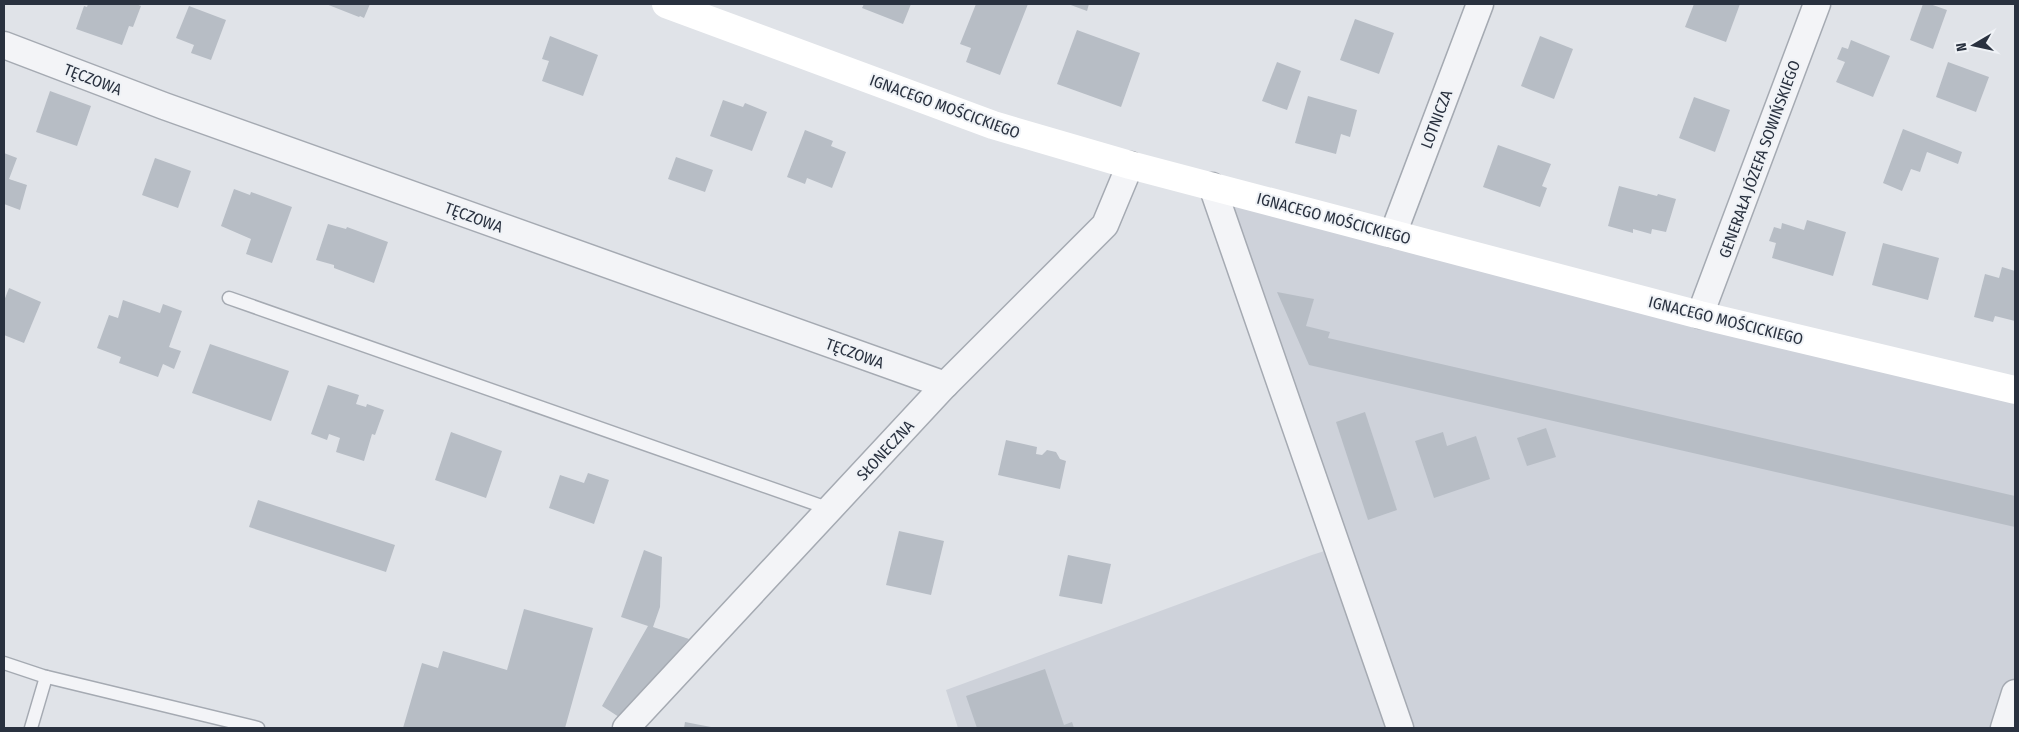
<svg xmlns="http://www.w3.org/2000/svg" width="2019" height="732" viewBox="0 0 2019 732" font-family="'Fira Sans Condensed',sans-serif">
<rect width="100%" height="100%" fill="#e0e3e8"/>
<!-- built -->
<path fill="#ced2da" d="M1212,186L2015,391V728H958L946,690L1312,555L1337,547Z"/>
<!-- building -->
<g fill="#b7bdc5">
<path d="M88,4H136L141,6L133,27L129,26L122,45L76,29L84,6L87,7Z"/>
<path d="M326,4H370L364,18L360,16L359,17Z"/>
<path d="M864,4H911L903,24L862,8Z"/>
<path d="M976,4H1028L1000,75L966,62L971,48L960,44Z"/>
<path d="M1068,4H1089L1087,11Z"/>
<path d="M1694,4H1740L1726,42L1685,27Z"/>
<path d="M1923,4H1930L1947,10L1933,49L1910,40Z"/>
<path d="M189,6L226,20L211,60L191,53L194,45L176,38Z"/>
<path d="M1355,19L1394,33L1379,74L1340,60Z"/>
<path d="M1077,30L1140,53L1121,107L1057,84Z"/>
<path d="M550,36L598,55L583,96L542,81L549,61L542,59Z"/>
<path d="M1540,36L1573,49L1554,99L1521,86Z"/>
<path d="M1851,40L1890,56L1873,97L1836,82L1845,62L1837,59L1842,47L1848,49Z"/>
<path d="M1277,62L1301,71L1287,110L1262,101Z"/>
<path d="M1948,62L1989,77L1976,112L1936,97Z"/>
<path d="M50,91L91,106L77,146L36,132Z"/>
<path d="M1308,96L1357,110L1350,137L1341,134L1336,154L1295,143Z"/>
<path d="M1694,97L1730,110L1715,152L1679,138Z"/>
<path d="M723,100L743,107L745,103L767,112L752,151L710,136Z"/>
<path d="M1903,129L1962,152L1958,164L1927,152L1920,172L1911,169L1902,191L1883,183Z"/>
<path d="M805,130L833,141L831,146L846,152L832,188L807,178L805,184L787,177Z"/>
<path d="M1498,145L1551,164L1542,186L1547,188L1540,207L1483,187Z"/>
<path d="M4,153L17,158L9,179L27,185L20,210L4,204Z"/>
<path d="M676,157L713,170L705,192L668,179Z"/>
<path d="M155,158L191,171L178,208L142,195Z"/>
<path d="M1619,186L1657,196L1658,194L1676,199L1666,232L1652,229L1651,234L1633,229V233L1608,226Z"/>
<path d="M234,189L250,195L251,192L292,207L272,263L246,254L251,239L221,226Z"/>
<path d="M1807,220L1846,232L1833,276L1772,258L1776,243L1769,241L1774,227L1781,229L1782,223L1804,230Z"/>
<path d="M328,224L346,229L347,227L388,242L374,283L334,268V265L316,260Z"/>
<path d="M1883,243L1939,258L1928,300L1872,285Z"/>
<path d="M2002,267L2015,271V321L1995,316L1993,322L1974,317L1985,274L1999,278Z"/>
<path d="M9,288L41,302L24,343L4,335V301Z"/>
<path d="M1277,292L1314,299L1306,326L1330,332L1328,338L2015,496V527L1309,365Z"/>
<path d="M123,300L160,313L163,304L182,311L169,347L181,351L174,369L163,364L158,377L119,363L121,357L97,348L109,315L118,318Z"/>
<path d="M210,344L289,371L271,421L192,393Z"/>
<path d="M328,385L359,395L356,404L366,407L367,404L384,410L375,435L372,434L364,461L336,452L340,438L329,434L327,440L311,434Z"/>
<path d="M1365,412L1397,510L1368,520L1336,422Z"/>
<path d="M1546,428L1556,457L1527,466L1517,438Z"/>
<path d="M451,432L502,451L486,498L435,480Z"/>
<path d="M1443,432L1447,446L1476,436L1490,479L1434,498L1415,441Z"/>
<path d="M1006,440L1037,447L1036,454L1042,455L1047,450L1056,452L1060,459L1066,461L1060,489L998,475Z"/>
<path d="M588,473L609,480L594,524L549,508L560,475L584,483Z"/>
<path d="M258,500L395,545L386,572L249,527Z"/>
<path d="M899,531L944,541L931,595L886,585Z"/>
<path d="M644,550L662,557L660,607L653,627L689,639L619,717L602,706L648,626L621,617Z"/>
<path d="M1068,555L1111,564L1102,604L1059,596Z"/>
<path d="M524,609L593,628L565,728H403L422,663L438,668L443,651L507,670Z"/>
<path d="M1045,669L1064,725L1072,722L1074,728H977L966,696Z"/>
<path d="M685,722L711,727V728H684Z"/>
</g>
<g fill="none" stroke-linecap="round" stroke-linejoin="round">
<!-- lane casing -->
<g stroke="#a5aab2" stroke-width="15">
<g id="lane">
<path d="M229,298L830,509"/>
<path d="M4,663L43,676L258,728"/>
<path d="M31,728L46,677"/>
</g>
</g>
<!-- street casing -->
<g stroke="#a5aab2" stroke-width="29">
<g id="street">
<path d="M4,45L164,106L945,385"/>
<path d="M1212,186L1400,728"/>
<path d="M1393,234L1480,4"/>
<path d="M1700,315L1817,4"/>
<path d="M626,728L945,385L1105,225L1130,165"/>
<path d="M2004,728L2015,693"/>
</g>
</g>
<!-- lane -->
<use href="#lane" stroke="#f3f4f7" stroke-width="12"/>
<!-- street -->
<use href="#street" stroke="#f3f4f7" stroke-width="26"/>
<!-- secondary -->
<path stroke="#fff" stroke-width="28" d="M666,4L993,125L1130,165L1700,315L2015,390"/>
</g>
<g text-anchor="middle" stroke-width="4" stroke-linejoin="round" paint-order="stroke">
<!-- street labels -->
<g font-size="16" fill="#29313f" stroke="#eff2f6">
<text transform="translate(93 79) rotate(21)" y="6">TĘCZOWA</text>
<text transform="translate(945 106) rotate(20)" y="6">IGNACEGO MOŚCICKIEGO</text>
<text transform="translate(1436 119) rotate(-69)" y="6">LOTNICZA</text>
<text transform="translate(1759 159) rotate(-70)" y="6">GENERAŁA JÓZEFA SOWIŃSKIEGO</text>
<text transform="translate(474 217) rotate(20)" y="6">TĘCZOWA</text>
<text transform="translate(1334 218) rotate(15)" y="6">IGNACEGO MOŚCICKIEGO</text>
<text transform="translate(1726 320) rotate(14)" y="6">IGNACEGO MOŚCICKIEGO</text>
<text transform="translate(855 353) rotate(20)" y="6">TĘCZOWA</text>
<text transform="translate(885 450) rotate(-47)" y="6">SŁONECZNA</text>
</g>
</g>
<!-- border -->
<rect width="2019" height="732" fill="none" stroke="#29313f" stroke-width="10"/>
<!-- north arrow -->
<g transform="translate(1974 45) rotate(261)" stroke="#eff2f6" stroke-width="4" paint-order="stroke">
<path d="M0-4L9 19L0 12L-9 19Z" fill="#29313f"/>
<text y="-8" font-size="14" font-weight="bold" text-anchor="middle" fill="#29313f">N</text>
</g>
</svg>
